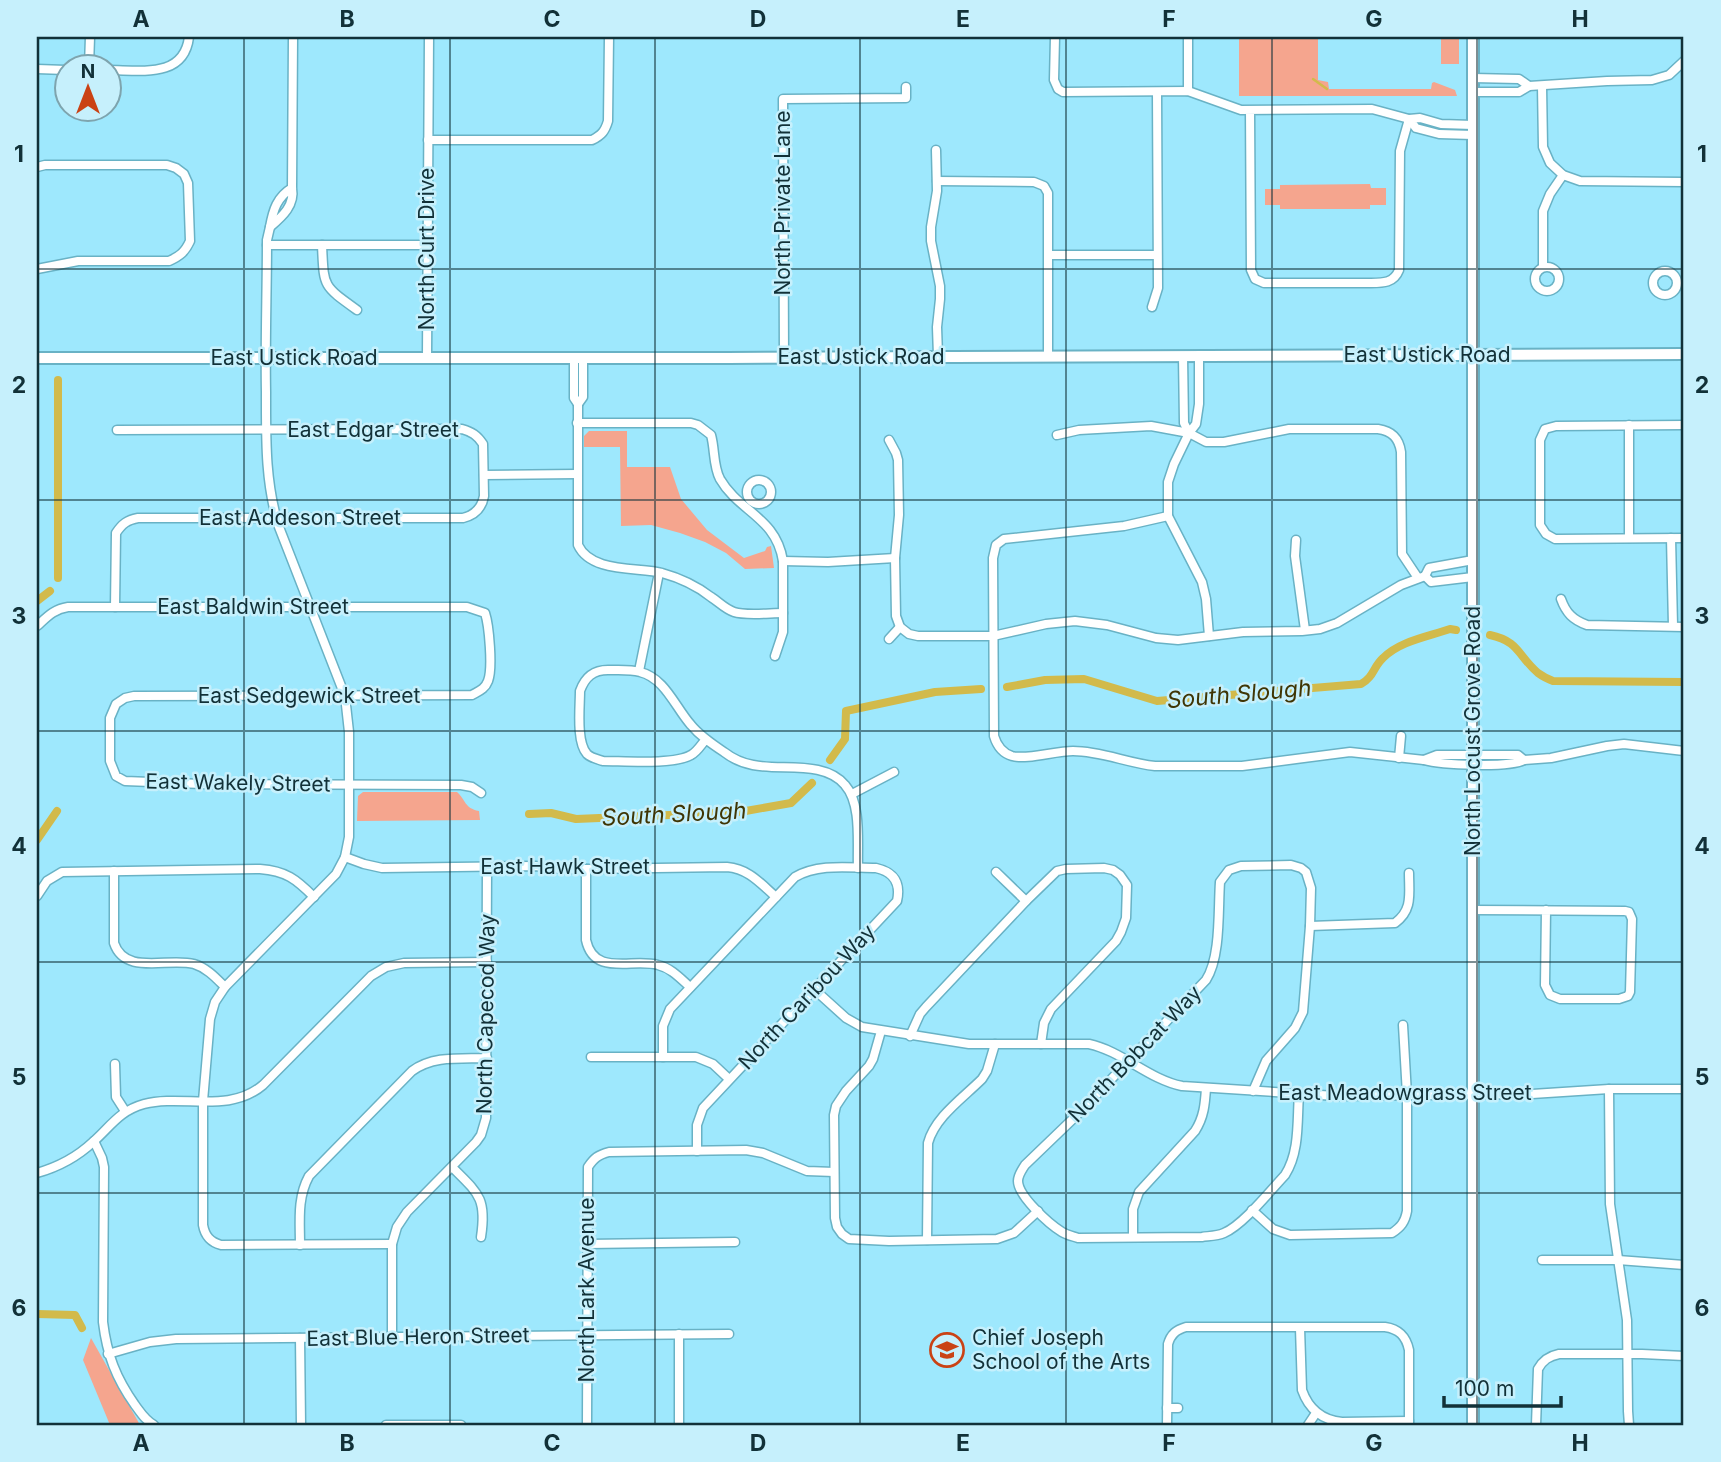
<svg xmlns="http://www.w3.org/2000/svg" width="1721" height="1462" viewBox="0 0 1721 1462" font-family="Inter,sans-serif">
<rect width="100%" height="100%" fill="#9ee8fd"/>
<!-- green -->
<g fill="#f5a58e">
<path d="M1239,37H1318V80L1328,82L1329,89H1431L1432,83L1434,82L1455,90L1457,96H1239Z"/>
<rect x="1441" y="37" width="18" height="27"/>
<path d="M1370,184L1371,188H1386V205H1370V209H1280V205H1265V189H1280V185Z"/>
<path d="M589,431H627V467H670L681,499L707,530L744,558L765,551L767,547L771,546L774,568L745,569L726,553L705,542L680,533L651,525L621,526L620,447H584V436Z"/>
<path d="M363,792H457C466,800 464,808 479,811L480,820L357,821L358,796Z"/>
<path d="M91,1338L140,1425H110L83,1360Z"/>
</g>
<g fill="none" stroke-linecap="round" stroke-linejoin="round">
<!-- stream -->
<path stroke="#d2ba4b" stroke-width="2.5" d="M1313,79L1327,89"/>
<!-- canal -->
<g stroke="#d2ba4b" stroke-width="8">
<path d="M58,578V380"/>
<path d="M37,601L50,591"/>
<path d="M1490,635C1519,641 1518,656 1538,673C1542,676 1548,679 1553,681L1684,682"/>
<path d="M1007,687L1045,680L1084,679L1157,701L1361,684C1374,677 1373,667 1383,658C1400,641 1427,637 1450,629L1456,630"/>
<path d="M830,760L845,739L846,711L935,692L981,689"/>
<path d="M529,814L551,813L576,819L740,812L791,803L812,783"/>
<path d="M37,840L57,811"/>
<path d="M37,1314L75,1315L82,1328"/>
</g>
<!-- minor casing -->
<g stroke="#69b2c5" stroke-width="11">
<g id="minor">
<path d="M1055,37L1054,80L1058,89L1063,92L1188,91L1241,110L1372,109L1409,119L1400,151L1399,270C1394,283 1383,283 1371,283H1264L1255,279L1251,270L1250,110"/>
<path d="M1188,37V91"/>
<path d="M89,66L90,37"/>
<path d="M37,69L66,70"/>
<path d="M108,70C140,70 184,79 189,37"/>
<path d="M1529,86L1607,81L1652,80L1669,75L1684,61"/>
<path d="M1542,86L1543,147L1550,163L1563,175L1580,181L1684,182"/>
<path d="M1473,92H1519L1529,86L1519,79L1473,78"/>
<path d="M1473,125L1441,124L1420,118L1409,119L1416,128L1439,134L1473,135"/>
<path d="M428,140H592C602,135 605,131 608,121L609,37"/>
<path d="M936,150L937,191L931,227V241L940,286V299L937,327L938,356"/>
<path d="M37,167L45,165H167L176,168L184,174L188,183L190,241C185,252 180,256 169,261H78L37,269"/>
<path d="M937,181L1034,182L1044,186L1048,193V356"/>
<path d="M292,188C277,197 273,210 270,227C283,216 295,205 292,188L293,37"/>
<path d="M270,227L267,240C267,291 265,342 266,392C266,438 265,483 279,527L345,696L349,732V837L345,857L336,874L225,987L215,1002L210,1019L203,1101V1225C205,1236 210,1242 221,1245L392,1244"/>
<path d="M267,245H427"/>
<path d="M322,245C324,287 322,285 357,310"/>
<path d="M1049,255H1157"/>
<path d="M1543,267V211L1550,194L1563,175"/>
<circle cx="1547" cy="279" r="12"/>
<circle cx="1665" cy="283" r="12"/>
<path d="M1152,307L1158,288L1157,92"/>
<path d="M1183,356L1184,423L1189,433L1196,424L1199,404V355"/>
<path d="M784,357L783,99L906,98V87"/>
<path d="M427,358L429,37"/>
<path d="M574,358V398L578,404L583,397V358"/>
<path d="M578,404V545C591,573 637,567 662,573C680,578 697,586 711,597C719,602 725,609 734,612C746,616 770,613 783,613"/>
<path d="M577,423H691L698,425L711,435C715,449 713,466 720,479C739,512 776,517 783,561V632L775,656"/>
<path d="M1629,425V538"/>
<path d="M1684,425L1556,426L1545,429L1540,440V525L1546,534L1555,539L1684,538"/>
<path d="M1189,433L1174,464L1168,482V516L1202,582L1206,599L1209,636"/>
<path d="M1057,435L1079,430L1151,426L1189,433L1206,442H1224L1289,429H1378C1392,431 1399,438 1401,452L1402,554L1418,578"/>
<path d="M889,440L896,453L898,460L899,515L895,558L896,616L900,627L909,634L918,636H993L1046,624L1075,621L1107,625L1156,638L1178,640L1243,632L1302,631L1320,629L1337,623L1401,585L1425,576"/>
<path d="M484,475L577,474"/>
<circle cx="759" cy="492" r="12"/>
<path d="M1168,516L1124,526L1004,539L996,545L993,558L994,736C997,746 1002,753 1012,756C1027,760 1055,751 1073,751C1101,751 1127,763 1155,766H1242L1350,752L1424,760"/>
<path d="M1671,538L1673,626"/>
<path d="M1296,540L1295,556L1305,630"/>
<path d="M1473,560L1429,568L1425,576L1431,582L1473,577"/>
<path d="M783,561L828,562L895,558"/>
<path d="M1561,599C1566,613 1573,620 1587,625L1684,627"/>
<path d="M115,607L116,533C122,524 127,520 138,518H463C475,515 482,508 484,496L483,444C477,435 472,432 462,429L117,430"/>
<path d="M37,626C47,617 54,609 68,607H467L485,613C489,625 493,668 488,681C485,689 479,691 472,695L134,696L125,698L116,704L110,718V761L116,776L125,781L202,784L461,785L472,787L481,793"/>
<path d="M889,639L900,627"/>
<path d="M639,671L659,573"/>
<path d="M706,739C701,745 697,752 691,755C674,765 624,761 603,761C597,759 591,758 587,754C576,742 580,707 580,691C585,677 593,670 608,670C618,670 630,669 640,672C665,678 675,707 691,725C700,736 712,744 724,752C733,759 742,763 753,765C782,771 824,760 845,785C862,804 857,844 858,868"/>
<path d="M1437,755H1518L1524,760C1510,768 1441,765 1424,760Z"/>
<path d="M1399,758L1401,736"/>
<path d="M1524,760L1551,758L1607,746L1624,744L1684,751"/>
<path d="M852,794L894,772"/>
<path d="M345,857L364,864L382,868L535,866L562,869H586L727,867C749,869 760,883 776,897"/>
<path d="M586,869V940C594,977 632,958 658,965C671,968 680,978 690,987"/>
<path d="M114,871V943C125,976 168,957 194,964C207,968 216,978 225,987"/>
<path d="M996,872L1026,901"/>
<path d="M37,896L47,881L62,872L260,869C286,871 296,879 314,897"/>
<path d="M1473,910L1625,911L1629,912L1632,919L1630,992L1628,996L1619,999H1560L1550,995L1545,985L1546,910"/>
<path d="M1310,926L1395,923C1413,910 1409,894 1409,873"/>
<path d="M815,990L846,1018L862,1027L969,1044H1089C1122,1051 1148,1079 1182,1086L1336,1096L1532,1094L1609,1089H1684"/>
<path d="M881,1031L873,1059L869,1066L846,1091L836,1106L834,1115L835,1218L837,1227L842,1234L849,1239L889,1241L997,1239L1014,1233L1038,1211"/>
<path d="M910,1036L920,1014L926,1007L1026,901L1057,871L1066,869L1104,868L1113,870L1120,875L1127,885L1126,918L1121,932L1116,941L1051,1009L1044,1023L1041,1044"/>
<path d="M591,1057H696L713,1064L729,1079"/>
<path d="M663,1057V1026L670,1009L795,877C819,863 850,868 876,868C894,872 901,883 897,901L703,1108L697,1125V1151"/>
<path d="M115,1064L116,1097L125,1111"/>
<path d="M1609,1089L1610,1204L1627,1320L1628,1411L1629,1425"/>
<path d="M1253,1091L1266,1061L1295,1028L1303,1012L1310,926L1311,888L1306,872L1301,868L1291,865L1241,866L1229,870L1220,882C1218,910 1221,957 1206,980L1077,1115L1025,1165C1022,1170 1018,1175 1018,1181C1018,1196 1049,1224 1062,1232C1067,1235 1072,1236 1078,1238L1202,1237C1209,1236 1217,1236 1224,1233C1243,1225 1270,1191 1285,1175C1300,1152 1297,1120 1299,1094"/>
<path d="M94,1141L102,1158L104,1167L103,1322C107,1355 116,1378 135,1405C141,1413 145,1420 154,1425"/>
<path d="M452,1167C478,1193 487,1198 481,1237"/>
<path d="M37,1173C58,1167 77,1157 93,1142C111,1126 119,1111 144,1104C183,1094 229,1114 263,1085L371,976L386,967L404,963L487,962"/>
<path d="M1252,1210L1273,1229L1290,1235L1392,1233C1401,1227 1405,1222 1407,1211V1095L1403,1025"/>
<path d="M1133,1237V1209L1139,1192L1195,1131C1204,1117 1205,1104 1206,1088"/>
<path d="M927,1240L928,1143C935,1117 963,1098 982,1079L987,1071L995,1044"/>
<path d="M587,1244L735,1242"/>
<path d="M300,1245C300,1221 297,1198 309,1176L412,1071C434,1055 461,1059 487,1058"/>
<path d="M1542,1260H1618L1684,1265"/>
<path d="M1300,1328L1302,1390C1309,1410 1322,1420 1342,1422L1409,1421"/>
<path d="M679,1334V1425"/>
<path d="M392,1337V1244L397,1227L407,1212L476,1142L481,1135L486,1118L487,867"/>
<path d="M300,1338L301,1425"/>
<path d="M108,1354L150,1342L176,1339L729,1334"/>
<path d="M1167,1408H1178"/>
<path d="M386,1425H461"/>
<path d="M587,1425L588,1167C594,1158 598,1155 609,1152L746,1150L763,1153L807,1171L834,1172"/>
<path d="M1167,1425L1168,1344C1171,1334 1176,1330 1186,1327H1385C1399,1329 1406,1336 1409,1350V1425"/>
<path d="M1308,1425L1316,1413"/>
<path d="M1536,1425L1538,1369C1543,1360 1549,1356 1559,1354H1642L1684,1356"/>
</g>
</g>
<!-- secondary casing -->
<g stroke="#69b2c5" stroke-width="14">
<g id="secondary">
<path d="M37,358H728L1684,354"/>
<path d="M1473,1425V37"/>
</g>
</g>
<!-- minor -->
<use href="#minor" stroke="#fff" stroke-width="8"/>
<!-- secondary -->
<use href="#secondary" stroke="#fff" stroke-width="10"/>
</g>
<!-- grid -->
<path fill="none" stroke="#123138" stroke-width="2" stroke-opacity="0.55" d="M244,37V1425M450,37V1425M655,37V1425M860,37V1425M1066,37V1425M1272,37V1425M1477,37V1425M37,269H1684M37,500H1684M37,731H1684M37,962H1684M37,1193H1684"/>
<!-- icons -->
<defs>
<g id="school-ring" transform="scale(1.75)"><circle r="9.5" fill="#c6f0fc" stroke="#ca4214" stroke-width="1.5"/><path d="M0-5L7-2L0 1L-7-2ZM-4 1L0 2.5L4 1V4Q0 6-4 4Z" fill="#ca4214"/></g>
</defs>
<g fill-rule="evenodd">
<use href="#school-ring" x="947" y="1350"/>
</g>
<g text-anchor="middle" stroke-width="5" stroke-linejoin="round" paint-order="stroke">
<!-- street labels -->
<g font-size="21" fill="#123138" stroke="#c6f0fc">
<text transform="translate(783 203) rotate(-90)" y="7">North Private Lane</text>
<text transform="translate(427 249) rotate(-90)" y="7">North Curt Drive</text>
<text x="1427" y="362">East Ustick Road</text>
<text x="861" y="364">East Ustick Road</text>
<text x="294" y="365">East Ustick Road</text>
<text x="373" y="437">East Edgar Street</text>
<text x="300" y="525">East Addeson Street</text>
<text x="253" y="614">East Baldwin Street</text>
<text x="309" y="703">East Sedgewick Street</text>
<text transform="translate(1473 731) rotate(-90)" y="7">North Locust Grove Road</text>
<text transform="translate(238 783) rotate(1)" y="7">East Wakely Street</text>
<text x="565" y="874">East Hawk Street</text>
<text transform="translate(807 997) rotate(-47)" y="7">North Caribou Way</text>
<text transform="translate(486 1014) rotate(-89)" y="7">North Capecod Way</text>
<text transform="translate(1135 1054) rotate(-46)" y="7">North Bobcat Way</text>
<text x="1405" y="1100">East Meadowgrass Street</text>
<text transform="translate(587 1290) rotate(-90)" y="7">North Lark Avenue</text>
<text transform="translate(418 1337) rotate(-1)" y="7">East Blue Heron Street</text>
</g>
<!-- poi labels -->
<g font-size="21" fill="#123138" stroke="#c6f0fc" text-anchor="start">
<text x="972" y="1345">Chief Joseph<tspan x="972" dy="24">School of the Arts</tspan></text>
</g>
<!-- water labels -->
<g font-size="23" font-style="italic" fill="#3f3504" stroke="#c6f0fc">
<text transform="translate(1239 694) rotate(-5)" y="8">South Slough</text>
<text transform="translate(674 814) rotate(-3)" y="8">South Slough</text>
</g>
</g>
<!-- border -->
<rect width="1721" height="1462" fill="none" stroke="#c6f0fc" stroke-width="77"/>
<!-- north arrow -->
<g transform="translate(88 88)"><circle r="33" fill="#c6f0fc" stroke="#7ea4ae" stroke-width="2"/>
<path d="M0-5L12 26L0 18L-12 26Z" fill="#ca4214"/>
<text y="-10" font-size="19" font-weight="bold" text-anchor="middle" fill="#123138">N</text>
</g>
<!-- scale -->
<path d="M1444 1396v10h117v-10" fill="none" stroke="#123138" stroke-width="3.5"/>
<text x="1455" y="1396" font-size="21" fill="#123138" stroke="#c6f0fc" stroke-width="5" paint-order="stroke">100 m</text>
<rect x="38" y="38" width="1644" height="1386" fill="none" stroke="#123138" stroke-width="2.5"/>
<g font-size="23" text-anchor="middle" font-weight="bold" fill="#123138">
<text x="141" y="27">A</text>
<text x="347" y="27">B</text>
<text x="552" y="27">C</text>
<text x="758" y="27">D</text>
<text x="963" y="27">E</text>
<text x="1169" y="27">F</text>
<text x="1374" y="27">G</text>
<text x="1580" y="27">H</text>
<text x="19" y="162">1</text>
<text x="1702" y="162">1</text>
<text x="19" y="393">2</text>
<text x="1702" y="393">2</text>
<text x="19" y="624">3</text>
<text x="1702" y="624">3</text>
<text x="19" y="854">4</text>
<text x="1702" y="854">4</text>
<text x="19" y="1085">5</text>
<text x="1702" y="1085">5</text>
<text x="19" y="1316">6</text>
<text x="1702" y="1316">6</text>
<text x="141" y="1451">A</text>
<text x="347" y="1451">B</text>
<text x="552" y="1451">C</text>
<text x="758" y="1451">D</text>
<text x="963" y="1451">E</text>
<text x="1169" y="1451">F</text>
<text x="1374" y="1451">G</text>
<text x="1580" y="1451">H</text>
</g>
</svg>
